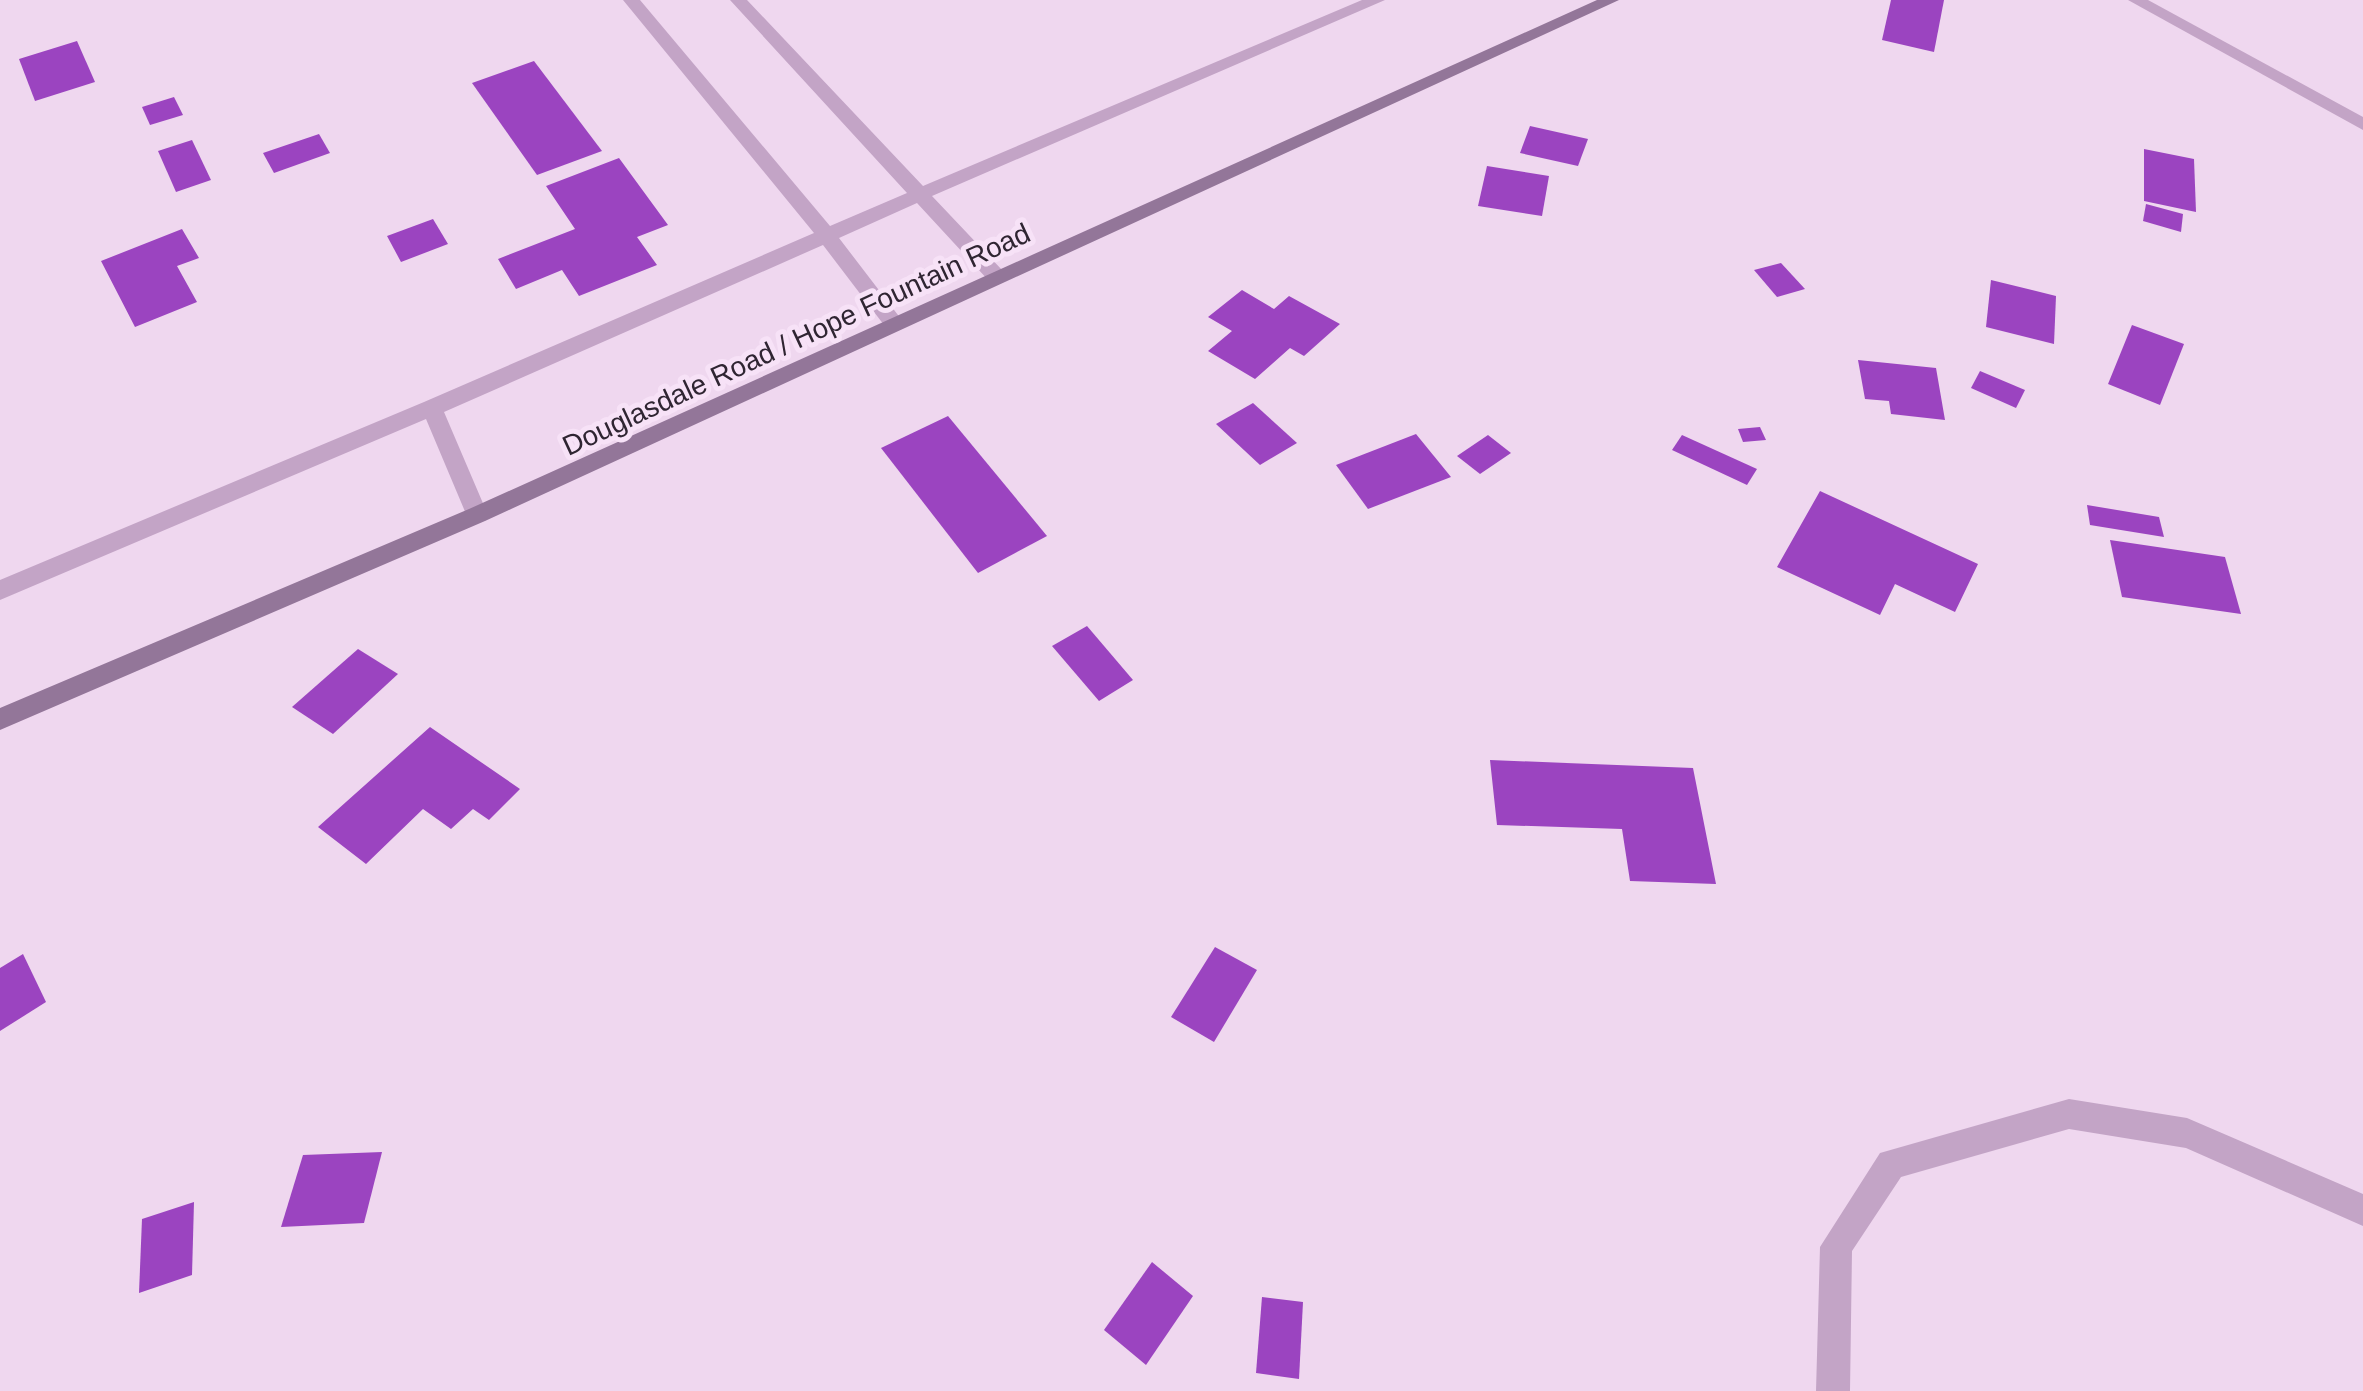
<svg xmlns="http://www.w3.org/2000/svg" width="2363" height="1391" viewBox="0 0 2363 1391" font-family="Arial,sans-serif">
<rect width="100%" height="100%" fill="#efd7ef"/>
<!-- building -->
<g fill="#9b44c0">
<path d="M1891,0H1944L1934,52L1882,40Z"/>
<path d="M77,41L95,82L35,101L19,59Z"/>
<path d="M534,61L602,151L537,175L472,83Z"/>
<path d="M174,97L183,115L150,125L142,107Z"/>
<path d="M1530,126L1588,139L1578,166L1520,153Z"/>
<path d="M319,134L330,153L274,173L263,153Z"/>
<path d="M192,140L211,180L176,192L158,151Z"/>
<path d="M2144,149L2194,159L2196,212L2144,201Z"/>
<path d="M619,158L668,225L637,237L657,265L579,296L562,270L516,289L498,259L575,229L546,186Z"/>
<path d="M1487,166L1549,176L1542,216L1478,206Z"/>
<path d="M2146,204L2183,214L2181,232L2143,221Z"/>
<path d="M433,219L448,244L401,262L387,236Z"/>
<path d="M182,229L199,258L177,266L197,302L135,327L101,261Z"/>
<path d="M1781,263L1805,289L1777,297L1754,270Z"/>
<path d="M1991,280L2056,296L2054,344L1986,327Z"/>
<path d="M1242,290L1274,309L1289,296L1340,324L1304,356L1290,348L1255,379L1208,351L1232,331L1208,317Z"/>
<path d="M2132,325L2184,344L2160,405L2108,384Z"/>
<path d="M1858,360L1936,368L1945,420L1891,414L1889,401L1865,399Z"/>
<path d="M1980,371L2025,390L2016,408L1971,388Z"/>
<path d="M1253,403L1297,443L1260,465L1216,424Z"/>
<path d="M948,416L1047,536L978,573L881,448Z"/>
<path d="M1760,427L1766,440L1743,442L1738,429Z"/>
<path d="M1416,434L1451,477L1368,509L1336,465Z"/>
<path d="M1488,435L1511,453L1480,474L1457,456Z"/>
<path d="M1682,435L1757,469L1747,485L1672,450Z"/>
<path d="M1820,491L1978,564L1955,612L1895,584L1880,615L1777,567Z"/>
<path d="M2087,505L2159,517L2164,537L2090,525Z"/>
<path d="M2110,540L2225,557L2241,614L2122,597Z"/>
<path d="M1087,626L1133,680L1099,701L1052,646Z"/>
<path d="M358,649L398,674L333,734L292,707Z"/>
<path d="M430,727L520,789L489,820L473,809L451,829L423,809L366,864L318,827Z"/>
<path d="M1490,760L1693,768L1716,884L1630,881L1622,829L1497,825Z"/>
<path d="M1215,947L1257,970L1214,1042L1171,1017Z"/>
<path d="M23,954L46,1002L0,1031V968Z"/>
<path d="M382,1152L364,1223L281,1227L303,1155Z"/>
<path d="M194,1202L192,1275L139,1293L142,1219Z"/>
<path d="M1152,1262L1193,1296L1146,1365L1104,1330Z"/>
<path d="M1262,1297L1303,1302L1299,1379L1256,1373Z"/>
</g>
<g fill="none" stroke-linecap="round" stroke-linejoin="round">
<!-- street -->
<g fill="#c3a4c6" fill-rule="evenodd">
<path d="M623,0H640L830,226L907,193L730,0H747L923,186L1362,0H1385L932,196L1003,271V281H989L917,203L839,238L901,319L904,324L901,329H887L823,245L444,412L488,515L485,521H469L426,419L0,600V580L424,402L814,233Z"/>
<path d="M2128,0H2148L2363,117V130Z"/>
<path d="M2069,1099L2187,1118L2363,1194V1226L2186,1148L2069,1129L1901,1177L1852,1251L1850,1391H1816L1820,1247L1880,1153Z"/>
</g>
<!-- secondary -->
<path fill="#937699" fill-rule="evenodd" d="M1597,0H1619L485,521L0,730V708L469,509Z"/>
</g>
<g text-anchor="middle" stroke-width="10" stroke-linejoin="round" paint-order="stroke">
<!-- street labels -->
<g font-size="28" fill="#2f2532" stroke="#f7e2f7">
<text transform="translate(796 339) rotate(-25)" y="10">Douglasdale Road / Hope Fountain Road</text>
</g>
</g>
</svg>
